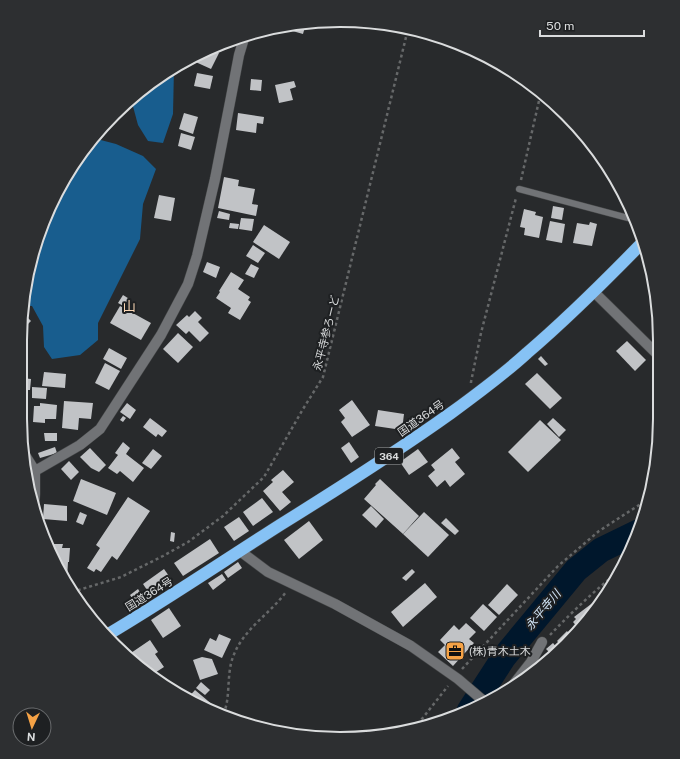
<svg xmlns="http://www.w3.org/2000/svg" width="680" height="759" viewBox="0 0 680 759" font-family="'Public Sans','Noto Sans JP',sans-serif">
<rect width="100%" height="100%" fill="#282a2c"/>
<!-- forest -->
<g fill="#185d8e">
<path d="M174,68L173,114L163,143L148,141L138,125L131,99L145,86Z"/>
<path d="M93,138L116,144L143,156L156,169L143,204L140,239L98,323V340L80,355L52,359L44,347L43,326L32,306H25L26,278L63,180Z"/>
</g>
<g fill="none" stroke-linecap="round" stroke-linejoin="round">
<!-- river -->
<path stroke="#00172c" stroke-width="25" d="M469,711L504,657L576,570L601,550L638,532"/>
</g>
<!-- building -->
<g fill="#c1c3c6">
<path d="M306,23L303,34L289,30L290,25Z"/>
<path d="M210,49L219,53L211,69L189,59L199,53Z"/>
<path d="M197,73L213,76L210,89L194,86Z"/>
<path d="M251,79L262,80L261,91L250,90Z"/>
<path d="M294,81L296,87L290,89L293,100L279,103L275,85Z"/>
<path d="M184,113L198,117L193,134L179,129Z"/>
<path d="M238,113L264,117L263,124L257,123L256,133L236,130Z"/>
<path d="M113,116L116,117L109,128L104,125Z"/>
<path d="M181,133L195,137L191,150L178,146Z"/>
<path d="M224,177L239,180L238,186L255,189L252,204L258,205L256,216L218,208Z"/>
<path d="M159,195L175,198L171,221L154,218Z"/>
<path d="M553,206L564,208L562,220L551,218Z"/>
<path d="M524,209L536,212L535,215L543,217L539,238L524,235L525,228L520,227Z"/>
<path d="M219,211L230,214L229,220L217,218Z"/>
<path d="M241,218L254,219L252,231L239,229Z"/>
<path d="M550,221L565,224L562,243L546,240Z"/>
<path d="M590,222L597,224L592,246L573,243L577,223L589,225Z"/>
<path d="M230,223L239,224L238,229L229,228Z"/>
<path d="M264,225L290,242L279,259L253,242Z"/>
<path d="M253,245L265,253L258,263L246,256Z"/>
<path d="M207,262L220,267L216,278L203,272Z"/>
<path d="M251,264L259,268L254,278L245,274Z"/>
<path d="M231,272L244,280L238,289L250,297L248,300L251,302L240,320L228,313L231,308L216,298L220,292L219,291Z"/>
<path d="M123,295L131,300L127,308L118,303Z"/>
<path d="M120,306L151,323L141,340L110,323Z"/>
<path d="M195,311L202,318L198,322L209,333L200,342L189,331L186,334L176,325L187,315L189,317Z"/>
<path d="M25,315L31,321L24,328Z"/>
<path d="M178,333L193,347L178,363L163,349Z"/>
<path d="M627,341L646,360L635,371L616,351Z"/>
<path d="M109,348L127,358L121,369L103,359Z"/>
<path d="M541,356L548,364L545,366L538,359Z"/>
<path d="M105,363L120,371L109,390L95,383Z"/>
<path d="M44,372L66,374L65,388L42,386Z"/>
<path d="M537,373L562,398L550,409L525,384Z"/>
<path d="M22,378L31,379L30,390H21Z"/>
<path d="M32,387L47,388L46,399L32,398Z"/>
<path d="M352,400L370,425L352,437L341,422L345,418L339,410Z"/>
<path d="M64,401L93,403L91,419L79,418L78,430L62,428Z"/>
<path d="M40,403L57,405L56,419H45V423L33,422L34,406H40Z"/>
<path d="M127,403L136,410L130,419L120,412Z"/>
<path d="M378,410L404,414L402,430L375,426Z"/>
<path d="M20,412L28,413L27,422H20Z"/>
<path d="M123,416L126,418L123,422L120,420Z"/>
<path d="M150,418L167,431L162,437L158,434L156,437L143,427Z"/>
<path d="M553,418L566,430L559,437L547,424Z"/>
<path d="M540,420L561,440L528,472L508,452Z"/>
<path d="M44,433H57V441H45Z"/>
<path d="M123,442L130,448L126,454L144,468L133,482L120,471L117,474L108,468L118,455L115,453Z"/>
<path d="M349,442L359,457L351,463L341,448Z"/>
<path d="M55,447L57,453L40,458L38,453Z"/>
<path d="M90,448L106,465L99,472L91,468L80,457Z"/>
<path d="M452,448L460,458L455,462L465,474L450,487L445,480L437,487L428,476L435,470L431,465Z"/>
<path d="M153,449L162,456L151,469L142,463Z"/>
<path d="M418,449L428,462L409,475L400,462Z"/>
<path d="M69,461L79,472L71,480L61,469Z"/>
<path d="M283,470L294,482L282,492L291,502L280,511L263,491L273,482L271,480Z"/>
<path d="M81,479L116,493L107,515L73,501Z"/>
<path d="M380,479L419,516L403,534L364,499L376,485L375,484Z"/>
<path d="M128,497L150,511L117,560L112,556L101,572L96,569L94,572L87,568L100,548L96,545Z"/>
<path d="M262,498L273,512L253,526L243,512Z"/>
<path d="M44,504L67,506V521L43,519Z"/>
<path d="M371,506L384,519L376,528L362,515Z"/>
<path d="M80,512L87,515L83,525L76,522Z"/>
<path d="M424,512L449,535L428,557L403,534Z"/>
<path d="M239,517L249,531L234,541L224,527Z"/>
<path d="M446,518L459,531L455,535L441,523Z"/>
<path d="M309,521L323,540L299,559L284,540Z"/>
<path d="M171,532L175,533L174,542L170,541Z"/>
<path d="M210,539L219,553L183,576L174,563Z"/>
<path d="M52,544H63L62,548H70L69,562H68L67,579H65L53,560L48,547H52Z"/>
<path d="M238,562L242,568L228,578L224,572Z"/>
<path d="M164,569L171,579L149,593L143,584Z"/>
<path d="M412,569L415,572L406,581L402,578Z"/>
<path d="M222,574L226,580L213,590L208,583Z"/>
<path d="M425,583L437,597L403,627L391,612Z"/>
<path d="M507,584L518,595L499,615L488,605Z"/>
<path d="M138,589L144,599L136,604L130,595Z"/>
<path d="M607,592L594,614L579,629L573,622L576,619L574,617Z"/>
<path d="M483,604L497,617L484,631L470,618Z"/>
<path d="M169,608L181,626L163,638L151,620Z"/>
<path d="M466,623L476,632L469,639L474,643L453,666L438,652L445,645L440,640L454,625L459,630Z"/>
<path d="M567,631L572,637L563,647L557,641Z"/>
<path d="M219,634L231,639L222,658L204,650L210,638L216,641Z"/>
<path d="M150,640L158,652L155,654L164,667L150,676L145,673L128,655Z"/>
<path d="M553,643L559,650L553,656L546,649Z"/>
<path d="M202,657L212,659L218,674L200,680L193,660Z"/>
<path d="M201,682L210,690L205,695L196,688Z"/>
<path d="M195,690L214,706L210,710L199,706L187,699Z"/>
</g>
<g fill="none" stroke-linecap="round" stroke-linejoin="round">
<!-- lane casing -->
<g stroke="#454748" stroke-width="7">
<path id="lane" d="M519,189L628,218L634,217"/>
</g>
<!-- street casing -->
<g stroke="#454748" stroke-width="11">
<g id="street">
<path d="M594,292L659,356"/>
<path d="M23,452L35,471V494L34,504"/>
<path d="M35,471L80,445L100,429L161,335L188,284L197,256L215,179L231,97L239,55L245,35"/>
<path d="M240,551L268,572L335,604L411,646L458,679L486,703"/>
<path d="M513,685L531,662L542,642"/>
</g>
</g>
<!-- highway casing -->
<g stroke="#454748" stroke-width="13">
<path id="highway" d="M107,635C166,600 222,562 280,525C338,489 395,453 451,413C477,394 503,375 527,353C568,318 606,280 643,242"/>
</g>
<!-- path -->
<g stroke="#666869" stroke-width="2.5" stroke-dasharray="3 3" stroke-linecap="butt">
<path d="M521,180L541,92"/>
<path d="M471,383V382L481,333L516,198"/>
<path d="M72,592L121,577L163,556L188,542L223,516L264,477L303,409L323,377L408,29"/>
<path d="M550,635C572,612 596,589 622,569"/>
<path d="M462,669L558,566L599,531L650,498"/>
<path d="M223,714C231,700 226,675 233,657C243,629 270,614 286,592"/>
<path d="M414,729L448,686"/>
</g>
<!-- lane -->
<use href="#lane" stroke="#717376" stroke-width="6"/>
<!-- street -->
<use href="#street" stroke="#717376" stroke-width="10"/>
<!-- highway -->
<use href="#highway" stroke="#86c2f5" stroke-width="12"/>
</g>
<!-- icons -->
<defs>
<g id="office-square" transform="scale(1)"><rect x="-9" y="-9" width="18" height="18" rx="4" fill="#f5a246" stroke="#1e2022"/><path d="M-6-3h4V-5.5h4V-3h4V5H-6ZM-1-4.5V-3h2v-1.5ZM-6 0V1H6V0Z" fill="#111"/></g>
</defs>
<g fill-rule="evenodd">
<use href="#office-square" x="455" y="651"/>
</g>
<g text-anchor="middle" stroke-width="4" stroke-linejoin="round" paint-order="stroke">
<!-- shield labels -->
<rect fill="#1e2022" stroke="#a2a4a5" stroke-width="1" x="375" y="448" width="28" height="16" rx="3"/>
<g font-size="10" font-weight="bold" fill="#dadcdd">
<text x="389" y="460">364</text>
</g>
<!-- street labels -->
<g font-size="11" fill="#dadcdd" stroke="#1e2022">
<text transform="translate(326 333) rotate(-76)" y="4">永平寺参ろーど</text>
<text transform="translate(421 418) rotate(-35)" y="4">国道364号</text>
<text transform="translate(149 594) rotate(-32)" y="4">国道364号</text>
</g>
<!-- poi labels -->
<g font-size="11" fill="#dadcdd" stroke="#1e2022" text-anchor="start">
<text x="469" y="655">(株)青木土木</text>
</g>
<!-- water labels -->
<g font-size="12" font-style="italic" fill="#d2e6f8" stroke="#1e2022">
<text transform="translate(543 610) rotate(-50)" y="4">永平寺川</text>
</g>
<!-- quarter labels -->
<g font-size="13" fill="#fad6b4" stroke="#1e2022">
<text x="129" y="311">山</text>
</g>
</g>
<!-- crop -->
<path d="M0 0H680V759H0ZM340 27H340A313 313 0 0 1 653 340V419A313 313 0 0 1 340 732H340A313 313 0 0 1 27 419V340A313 313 0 0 1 340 27Z" fill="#2d2f31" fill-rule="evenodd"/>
<path fill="none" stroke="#dadcdd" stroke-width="2" d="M340 27H340A313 313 0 0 1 653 340V419A313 313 0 0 1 340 732H340A313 313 0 0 1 27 419V340A313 313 0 0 1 340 27Z"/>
<!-- north arrow -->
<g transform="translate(32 727) rotate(184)"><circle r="19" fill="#1e2022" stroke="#696b6d"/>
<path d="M0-3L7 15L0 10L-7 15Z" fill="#f5a246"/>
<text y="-6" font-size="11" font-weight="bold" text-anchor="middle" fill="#dadcdd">N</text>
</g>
<!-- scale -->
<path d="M540 30v6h104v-6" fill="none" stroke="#dadcdd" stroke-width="2"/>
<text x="546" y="30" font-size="12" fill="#dadcdd" stroke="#1e2022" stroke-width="3" paint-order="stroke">50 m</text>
</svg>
